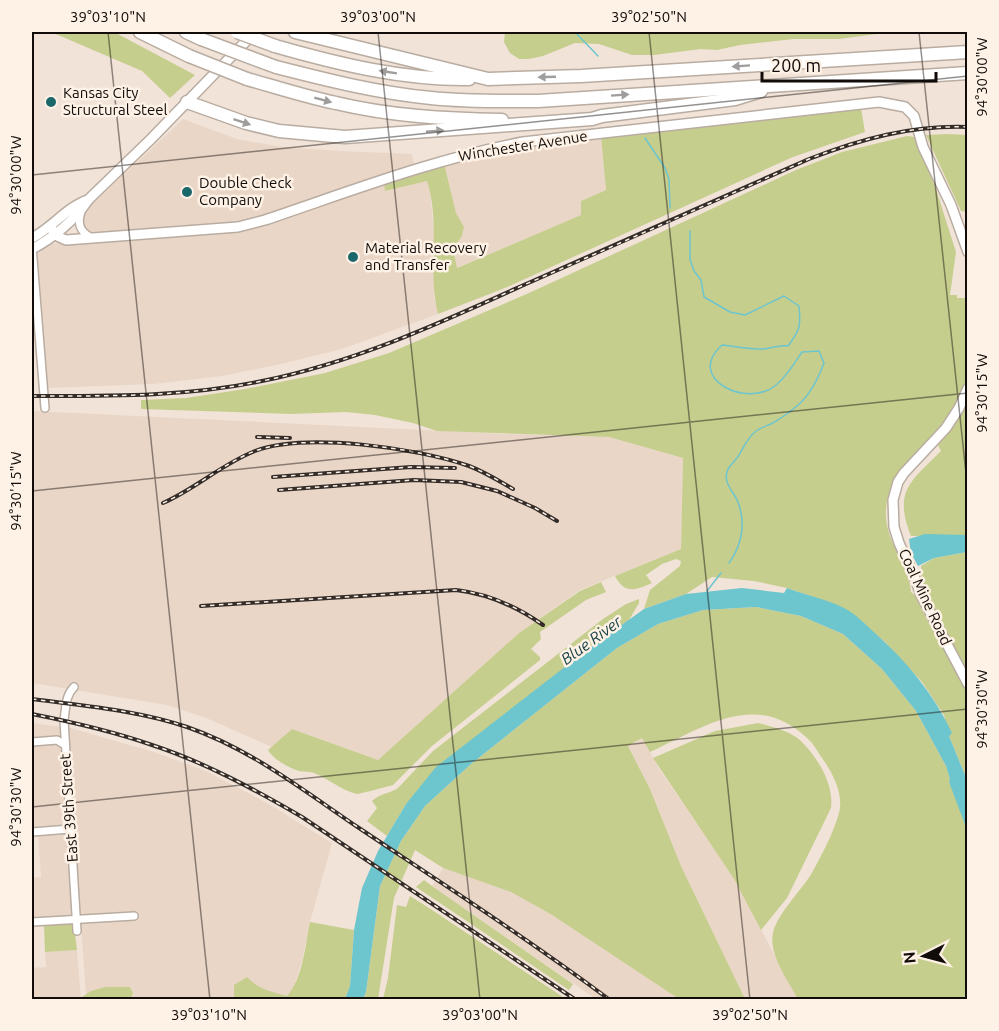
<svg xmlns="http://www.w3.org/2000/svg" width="999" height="1031" viewBox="0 0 999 1031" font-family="Ubuntu,sans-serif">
<rect width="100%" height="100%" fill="#f1e3d8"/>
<!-- built -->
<g fill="#ead6c6">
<path d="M183,119L237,139L282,147L339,151L412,154L414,164L253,219L224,225L92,233L87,230L83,224L86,210Z"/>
<path d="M601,136L606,190L581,201V215L456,268L453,249L462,236L464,227L456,213L444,163L507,149Z"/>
<path d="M427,180L430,191L435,246L434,297L438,314L342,349L281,364L222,376L153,384L47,388L38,256L39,249L46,244L223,233L264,225L384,182L386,191Z"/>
<path d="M32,411L506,434L609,437L683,458L681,549L580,590L519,633L378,760L292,729L272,747L204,717L167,705L32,683Z"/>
<path d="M32,723L61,727V737L32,739Z"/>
<path d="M67,727L154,752L206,771L267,803L332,843L310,922L302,961L293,989L286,997L266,991L254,985H234V999H131L133,993L130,987H105L86,995Z"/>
<path d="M643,738L658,767L734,879L798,999H745L681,866L650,789L628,746Z"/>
<path d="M55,744L61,749L65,821L59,826L32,828V746Z"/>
<path d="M64,834L67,837L72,913L69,915L32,918V878L41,877L38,836Z"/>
<path d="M443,868L511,892L552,915L679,999H596L432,886Z"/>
<path d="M77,950L81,999L32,1000V968L46,967L45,952Z"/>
</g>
<!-- green -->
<g fill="#c6ce8e">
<path d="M51,32H114L195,75L170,98L142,71Z"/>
<path d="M505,32H892L839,39H794L740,45L717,50L701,49L654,55H632L599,44L575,43L543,56L529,59H519L510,53L504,42Z"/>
<path d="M861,108L865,132L793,157L505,288L438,314C427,271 441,224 427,181L385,191L384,182L444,163L456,213L464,227L462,236L453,249L457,268L581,215V201L606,190L601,136Z"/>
<path d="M948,134L967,135V212L961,211L926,135Z"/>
<path d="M907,136L914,137L935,186L956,252L950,295H957V298H967C967,316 967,334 967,353C967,360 969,369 967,376C963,392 953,412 942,424C923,449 893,469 887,501C880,541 909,559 911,592L915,595L922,610L967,690V780L949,736L944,715L922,682L884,641L825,601L787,588L754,581L712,577L686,594L644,609L650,590L680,566L681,561L676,559L662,564L646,575L652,583C635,590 625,595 615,576L681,549L683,458L609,437L437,431L413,423L375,415L346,412L291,414L141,409V400L186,398L245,389L325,373L389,353L529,293L796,170L842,152Z"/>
<path d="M967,397V535L911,536C893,491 911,481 941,451L938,445L949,431Z"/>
<path d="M967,552V671L928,597L922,582L921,566L934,558Z"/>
<path d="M601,582L606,592L586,600L540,632L541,639L531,649L540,657V660L432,746L393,785C390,786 359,794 357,794C341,790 329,779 314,773C309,771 304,772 299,771C289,768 273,759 268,750L292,729L378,760L519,633L580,591Z"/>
<path d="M639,599V603L629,620L588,649L406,804L387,836L367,821L377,808L372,801C380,793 389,794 398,788L433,751L603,619L626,604Z"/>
<path d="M756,607L801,616L843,634L882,669L916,711L946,766L967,830V999H798C788,981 768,953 773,933C776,916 801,890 810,876C821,857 833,834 839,813C844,795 833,773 822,758C819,754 816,748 812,743C759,687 706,726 650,752L642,738L628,746L650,789L681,866L745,999H679L552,915L511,892L443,868L415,850L394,898L378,999L363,1000L366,992L380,886L401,841L425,806L471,764L617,648L658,624L703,610Z"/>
<path d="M758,723C773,727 790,731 801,741C818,758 834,784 831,808L787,898L761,930L734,879L653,758L715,731Z"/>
<path d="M424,880L432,886L573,984L569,990L416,887Z"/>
<path d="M410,896L426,906L566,999H383L388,978L397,905L406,907Z"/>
<path d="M71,922L74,925L77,950L45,952L44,925Z"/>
<path d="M310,922L354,930L350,986L345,999L234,1000V985L247,977C258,989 271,992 287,996C303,978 305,946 310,922Z"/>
<path d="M105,987H130L133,993L131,999H79L91,991Z"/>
</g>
<!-- water -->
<g fill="#6dc5ce">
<path d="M925,534L967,535V552L934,558L918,566L911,553L909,539Z"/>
<path d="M742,588L784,593L787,588C805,595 826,599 844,608C856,614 866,625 876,634C907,662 934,694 952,733L949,736L967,780V830L949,782L950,779L946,766L916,711L882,669L843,634L801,616L756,607L703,610L658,624L617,648L471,764L425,806L401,841L380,886L366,992L363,999H345L350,986L354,930L362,888L378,851L406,804L436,767L588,649L644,609L686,594Z"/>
</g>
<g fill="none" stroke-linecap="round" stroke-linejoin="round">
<!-- stream -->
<g stroke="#6dc5ce" stroke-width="1.5">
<path d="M575,32L598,56"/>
<path d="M645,138L665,168L669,179L670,208"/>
<path d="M690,231V259L694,271L701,280L704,297L730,312L745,315L784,296L799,306C801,326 800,330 788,346C778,344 769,350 758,349C746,349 734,346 722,345C684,379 748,409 776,385C787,376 794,364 802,352L819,351L824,363C818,379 811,394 798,405C790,412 780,419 771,424C766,426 759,428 755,432C746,439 743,450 737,458C734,462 731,464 728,469C722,483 733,490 738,502C746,523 742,545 729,563"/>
<path d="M707,591L721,573"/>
</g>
<!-- street casing -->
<g stroke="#b9aca1" stroke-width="10">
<g id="street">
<path d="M81,212C77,224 80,231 90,237"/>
<path d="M32,246L45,408"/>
<path d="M74,687C65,696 66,708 64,720L77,931"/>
<path d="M32,742L57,740L65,745"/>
<path d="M32,832L70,829"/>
<path d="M32,922L134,916"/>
</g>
</g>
<!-- secondary casing -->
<g stroke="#b9aca1" stroke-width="12">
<g id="secondary">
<path d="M50,227L57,236L66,240L238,227L265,220C351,191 434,159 523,142L879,102L905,107L914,116L923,147L951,205L968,252"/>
<path d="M32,238C52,228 67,207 88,200"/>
<path d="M32,249C53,238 75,220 88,200L151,139L255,32"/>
<path d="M968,388L959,408L946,428L904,473L898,482L893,500L894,527L899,543L914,576L921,595L968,684"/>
</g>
</g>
<!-- highway casing -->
<g stroke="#b9aca1" stroke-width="15">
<g id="highway">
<path d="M140,32L189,56"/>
<path d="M186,32L201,39"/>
<path d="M295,32L488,79L581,76L968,52"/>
<path d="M275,46C338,64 403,80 469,79"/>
<path d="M276,67C327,80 378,93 431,98C467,102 502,101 538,101L968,73"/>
<path d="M247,79C276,87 306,97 336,103C390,116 446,119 502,120"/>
<path d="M187,102L246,123L279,131L345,137L592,119L602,116L735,99L761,91"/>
</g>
</g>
<!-- street -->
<use href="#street" stroke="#fff" stroke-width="7"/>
<!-- secondary -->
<use href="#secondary" stroke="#fff" stroke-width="9"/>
<!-- highway -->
<use href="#highway" stroke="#fff" stroke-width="12"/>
<!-- rail casing -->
<g stroke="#332c28" stroke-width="4">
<g id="rail">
<path d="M32,396C109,396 186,397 262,381C356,362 440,323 526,284C621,243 715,201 809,159C861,139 911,125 968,127"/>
<path d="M257,437L290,438"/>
<path d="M273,477L411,467L455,468"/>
<path d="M279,490L414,480L461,482L497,491L535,508L557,521"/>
<path d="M163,503C195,489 222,464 255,451C306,432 418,448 469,466C485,472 499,481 513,489"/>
<path d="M201,606L456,590C489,594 516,606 543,625"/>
<path d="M32,699C84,706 137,710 187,727C251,749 304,791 359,828C443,884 528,939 610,1000"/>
<path d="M32,714C72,722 112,731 152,745C204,762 254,789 302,817L576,1000"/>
</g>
</g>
<!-- rail -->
<use href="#rail" stroke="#fef1e5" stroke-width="1.5" stroke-dasharray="4.5" stroke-linecap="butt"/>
<!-- highway-bridge casing -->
<g stroke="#b9aca1" stroke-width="15" stroke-linecap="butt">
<g id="highway-bridge">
<path d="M237,32L275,46"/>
<path d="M201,39L276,67"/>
<path d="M189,56L247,79"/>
</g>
</g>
<!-- highway-bridge -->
<use href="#highway-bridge" stroke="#fff" stroke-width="12"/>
</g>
<!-- one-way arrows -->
<defs><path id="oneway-solid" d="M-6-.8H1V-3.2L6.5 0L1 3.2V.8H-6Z" transform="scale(1.5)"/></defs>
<g fill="#a09e9d">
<use href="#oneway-solid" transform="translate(741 66) rotate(176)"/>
<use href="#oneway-solid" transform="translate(388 72) rotate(-171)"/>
<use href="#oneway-solid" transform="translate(547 77) rotate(178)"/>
<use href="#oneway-solid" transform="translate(620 95) rotate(-4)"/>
<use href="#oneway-solid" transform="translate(323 100) rotate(15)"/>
<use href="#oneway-solid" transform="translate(242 122) rotate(18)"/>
<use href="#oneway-solid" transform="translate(435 131) rotate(-4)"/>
</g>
<!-- ticks -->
<path fill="none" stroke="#110c09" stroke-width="1.5" stroke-opacity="0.45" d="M108,32L210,1000M378,32L480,1000M649,32L750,1000M919,32L968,492M32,175L968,76M32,491L968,393M32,807L968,709"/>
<!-- markers -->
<g fill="#1b686b" stroke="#fef1e5" stroke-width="2">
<circle cx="51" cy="102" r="6"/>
<circle cx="187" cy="192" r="6"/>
<circle cx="353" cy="257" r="6"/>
</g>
<g text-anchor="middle" stroke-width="5" stroke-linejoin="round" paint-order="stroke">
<!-- poi labels -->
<g font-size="15" fill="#110c09" stroke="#fef1e5" text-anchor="start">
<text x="63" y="98">Kansas City<tspan x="63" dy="17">Structural Steel</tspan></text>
<text x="199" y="188">Double Check<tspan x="199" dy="17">Company</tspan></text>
<text x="365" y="253">Material Recovery<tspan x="365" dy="17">and Transfer</tspan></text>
</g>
<!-- street labels -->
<g font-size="15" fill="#110c09" stroke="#fef1e5">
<text transform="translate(523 146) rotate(-9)" y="5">Winchester Avenue</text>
<text transform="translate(925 597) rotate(65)" y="5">Coal Mine Road</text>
<text transform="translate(69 808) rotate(-94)" y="5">East 39th Street</text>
</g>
<!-- water labels -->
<g font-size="16" font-style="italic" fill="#1a4347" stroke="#fef1e5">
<text transform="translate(591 640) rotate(-36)" y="6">Blue River</text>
</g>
</g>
<!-- border -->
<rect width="999" height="1031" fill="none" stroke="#fef1e5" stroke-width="66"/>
<!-- north arrow -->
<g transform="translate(924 956) rotate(264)" stroke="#fef1e5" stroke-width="4.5" paint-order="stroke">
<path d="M0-4.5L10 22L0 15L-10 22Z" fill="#110c09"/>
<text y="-9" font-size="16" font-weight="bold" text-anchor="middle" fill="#110c09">N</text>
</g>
<!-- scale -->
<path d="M762 72v9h174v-9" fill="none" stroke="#110c09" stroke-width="3"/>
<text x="771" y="72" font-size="18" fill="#110c09" stroke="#fef1e5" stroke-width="4.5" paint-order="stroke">200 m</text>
<rect x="33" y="33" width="933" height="965" fill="none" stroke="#110c09" stroke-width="2"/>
<g font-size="15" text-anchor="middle" fill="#110c09">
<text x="108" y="22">39°03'10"N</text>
<text x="378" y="22">39°03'00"N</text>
<text x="649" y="22">39°02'50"N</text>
<text transform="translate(982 77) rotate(-90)" y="5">94°30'00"W</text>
<text transform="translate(16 175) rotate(-90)" y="5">94°30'00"W</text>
<text transform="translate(982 393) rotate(-90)" y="5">94°30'15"W</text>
<text transform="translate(16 491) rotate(-90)" y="5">94°30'15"W</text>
<text transform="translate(982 709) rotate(-90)" y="5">94°30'30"W</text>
<text transform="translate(16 807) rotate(-90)" y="5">94°30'30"W</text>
<text x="209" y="1020">39°03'10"N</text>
<text x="480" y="1020">39°03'00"N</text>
<text x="750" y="1020">39°02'50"N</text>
</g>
</svg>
